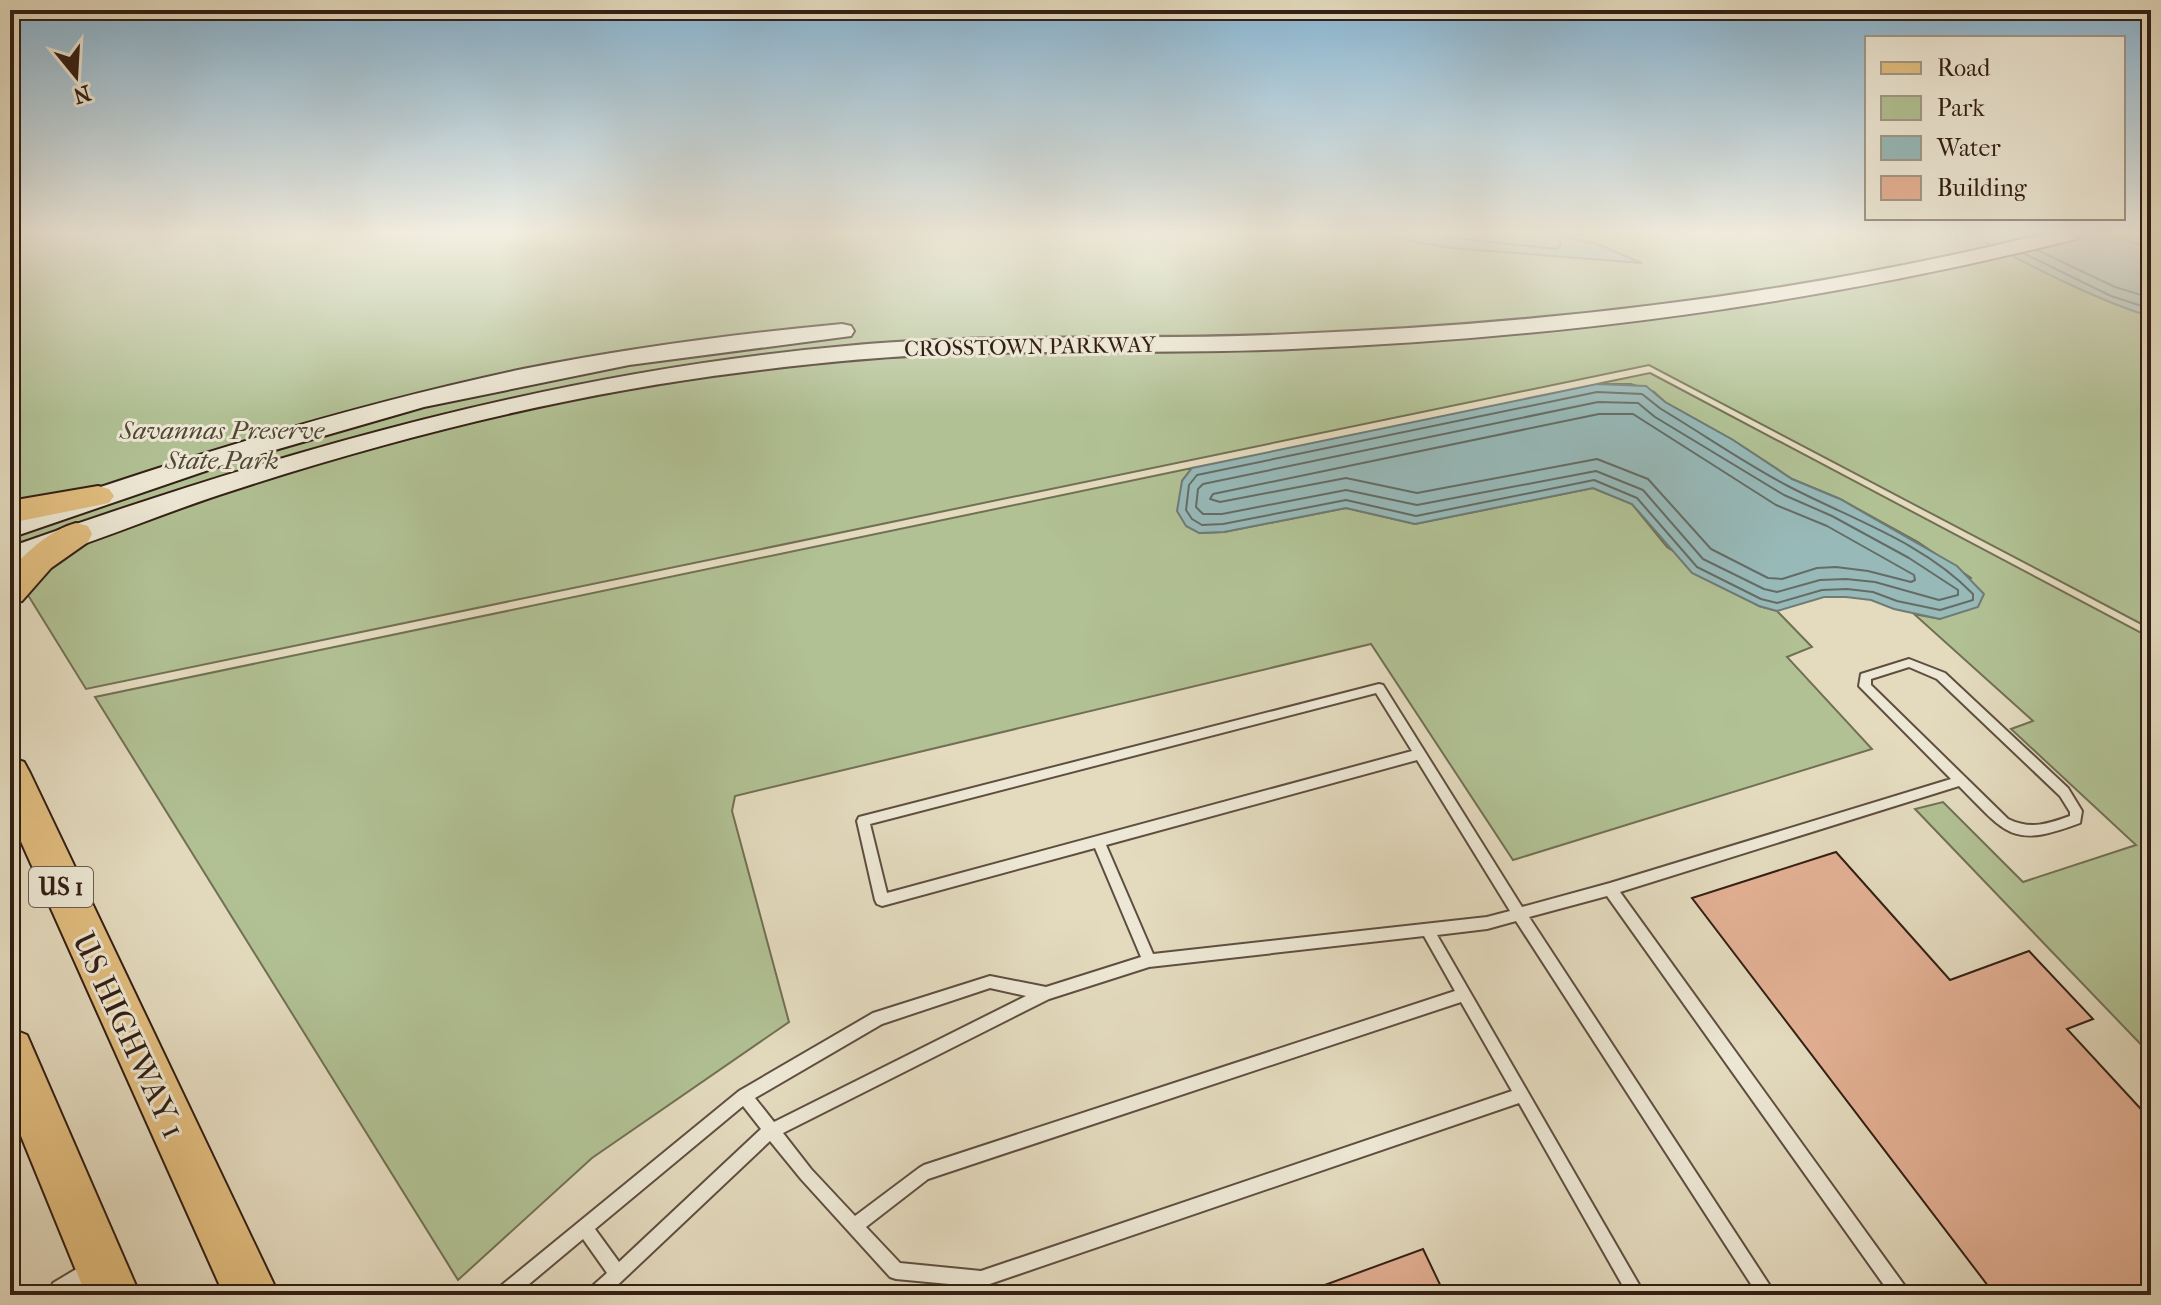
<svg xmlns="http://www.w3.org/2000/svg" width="2161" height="1305" viewBox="0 0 2161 1305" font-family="'IM FELL French Canon',serif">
<rect width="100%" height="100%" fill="#e4dbbf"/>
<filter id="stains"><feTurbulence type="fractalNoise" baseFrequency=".0025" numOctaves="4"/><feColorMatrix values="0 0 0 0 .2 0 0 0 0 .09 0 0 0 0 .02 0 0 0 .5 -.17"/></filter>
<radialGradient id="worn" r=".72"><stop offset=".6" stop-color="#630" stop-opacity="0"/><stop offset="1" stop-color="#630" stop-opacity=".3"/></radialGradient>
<!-- green -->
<g fill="#b1c194" stroke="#727054" stroke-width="2">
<path d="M10,234H2151V629L1649,365L86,689L10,566Z"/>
<path d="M1650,373L2151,638V1055L1915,809L1943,802L2023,882L2136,845L2011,729L2033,721L1914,614L1940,619L1971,578L1918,542L1840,499L1792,479L1733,440L1665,402L1654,392L1631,384H1597Z"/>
<path d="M1192,468L1182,481L1199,533L1224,532L1346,508L1415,524L1593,488L1632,504L1667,547L1759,606L1777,611L1812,647L1787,657L1872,749L1513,860L1371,644L735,796L732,811L789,1022L592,1158L458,1280L95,697Z"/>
</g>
<!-- water -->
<g fill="#97b9b8" stroke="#6f7b77" stroke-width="2">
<path d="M1372,234H1550L1597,244L1642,263L1451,248Z"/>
<path d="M1970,234H2099L2151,247V317C2086,296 2030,265 1970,234Z"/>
<path d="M1597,384L1646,386L1665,402L1733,440L1792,479L1840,499L1957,566L1984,594L1978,607L1940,619L1894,609L1871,600L1846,597H1824L1777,611L1759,606L1692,573L1632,504L1593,488L1415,524L1346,508L1224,532L1199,533L1186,526L1177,511L1182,481L1192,468Z"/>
</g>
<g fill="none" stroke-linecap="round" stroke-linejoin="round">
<!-- shore -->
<g stroke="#656c66" stroke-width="2">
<path d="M1417,234L1557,249L1561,245L1558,234"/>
<path d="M2037,250L2115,287L2151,298"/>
<path d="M2023,253L2111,296L2151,309"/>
<path d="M1597,392L1642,394L1661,409C1703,434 1744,463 1788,486C1851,519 1923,542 1973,594V600L1940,610L1897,601L1873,592L1847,589L1822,590L1777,603L1761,599L1697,567L1637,498L1594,480L1416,516L1346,500L1223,524L1202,525L1192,519L1186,510L1189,485L1197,475Z"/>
<path d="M1598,402L1638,403L1655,417L1784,495L1832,516L1909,558L1958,590V595L1939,600L1875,582L1846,579L1820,580L1777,592L1764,589L1703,559L1643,490L1596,471L1417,505L1346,490L1222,514H1203L1196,507L1198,489L1203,484Z"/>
<path d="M1599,414H1633L1776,505L1827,526L1914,575L1915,580L1911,582L1868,571L1836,567L1817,568L1782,579L1768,578L1711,549L1648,479L1597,459L1417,493L1346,478L1220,502L1210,499L1213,494Z"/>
</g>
</g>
<!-- building -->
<g fill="#e3b094" stroke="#331f15" stroke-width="2">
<path d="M1836,852L1950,980L2029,951L2093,1019L2067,1029L2151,1120V1295H1995L1692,898Z"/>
<path d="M1423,1249L1445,1295H1303V1293Z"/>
</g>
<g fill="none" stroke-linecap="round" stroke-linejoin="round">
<!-- service casing -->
<g stroke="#5f4e40" stroke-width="4">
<path id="service" d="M1909,659L1945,673L2068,788L2082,811L2080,823C2011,849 2007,834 1959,786L1620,892L1907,1289L1909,1295H1891L1607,896L1529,917L1776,1295H1758L1516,921L1487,929L1437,935L1645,1295H1628L1519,1103L981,1287L896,1279L890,1277L801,1179L770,1141L607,1295H587L589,1289L607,1273L583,1239L516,1295H495L497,1289L739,1091L873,1013L990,976L1046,987L1141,957L1095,848L882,906L877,904L875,900L857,821L859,817L1379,684L1383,685L1522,907L1610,883L1951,779L1859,686L1861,674ZM1909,667L1937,679L2060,796L2070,812V816C2048,824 2030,830 2008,819L1871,685V679ZM1376,693L1412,751L887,893L870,824ZM1417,760L1510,911L1487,917L1153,954L1106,845ZM1424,936L1455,991L924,1165L919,1168L855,1216L811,1169L783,1133L1049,999L1149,967ZM990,988L1026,996L774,1122L755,1098L882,1024ZM1461,1002L1512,1091L981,1271L900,1263L866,1227L928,1179ZM743,1106L761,1129L619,1262L595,1229Z"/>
</g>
<!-- minor casing -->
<g stroke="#5f4e40" stroke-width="4">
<path id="minor" d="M103,1253L114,1258L119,1269C107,1300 77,1295 49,1295L53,1283Z"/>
</g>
<!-- secondary casing -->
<g stroke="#331f15" stroke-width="4">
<g id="secondary">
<path d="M2043,234H2079L2076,239C1815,304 1561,338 1292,349C1180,354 1067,350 954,354C884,356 814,363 744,372C566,394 389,439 219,495C150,518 81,548 10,568V547C281,451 559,371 846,346C995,332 1144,341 1293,334C1546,324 1797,295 2043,234Z"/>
<path d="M842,324L851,326L854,331L851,336L629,365L424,407L223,465L10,538V518C178,459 349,406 523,369C629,348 735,334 842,324Z"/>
</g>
</g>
<!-- primary casing -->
<g stroke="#331f15" stroke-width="4">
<g id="primary">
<path d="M98,486L109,489L114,496L109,503L10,523V501Z"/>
<path d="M76,523L88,526L92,534L88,542L51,568L22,601L10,604V570C28,551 50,530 76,523Z"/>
<path d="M10,757L24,762L30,773L279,1295H224L10,817Z"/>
<path d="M10,1028L27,1035L140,1295H86L10,1109Z"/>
</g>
</g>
<!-- service -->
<use href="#service" fill="#ede8d5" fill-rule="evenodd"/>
<!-- minor -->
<use href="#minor" fill="#ede8d5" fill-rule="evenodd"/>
<!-- secondary -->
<use href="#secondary" fill="#ede8d5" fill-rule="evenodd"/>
<!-- primary -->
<use href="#primary" fill="#e2be80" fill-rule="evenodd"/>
</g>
<!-- sky -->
<linearGradient id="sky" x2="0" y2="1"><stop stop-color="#87b6d5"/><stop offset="0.56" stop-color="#f3efe2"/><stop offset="1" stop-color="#f3efe2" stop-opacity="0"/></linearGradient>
<rect width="2161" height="416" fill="url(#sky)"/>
<g text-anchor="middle" stroke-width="6" stroke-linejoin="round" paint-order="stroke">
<!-- far-street labels -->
<g font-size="22" fill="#331f15" stroke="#ede8d5">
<text transform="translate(1030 346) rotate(-1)" y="8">CROSSTOWN PARKWAY</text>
</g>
<!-- shield labels -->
<rect fill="#ede8d5" stroke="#6b5b4f" stroke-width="2" x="29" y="867" width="64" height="40" rx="6"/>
<g font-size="24" font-weight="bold" fill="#331f15">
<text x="61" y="895">US 1</text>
</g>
<!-- park labels -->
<g font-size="26" font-style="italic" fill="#524835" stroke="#ede8d5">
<text x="222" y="439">Savannas Preserve<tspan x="222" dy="30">State Park</tspan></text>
</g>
<!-- near-street labels -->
<g font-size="32" fill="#331f15" stroke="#ede8d5">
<text transform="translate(129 1035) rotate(65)" y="11">US HIGHWAY 1</text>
</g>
</g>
<!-- margin -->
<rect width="2161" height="1305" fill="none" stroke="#e4dbbf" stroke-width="40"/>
<rect x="12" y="12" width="2137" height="1281" fill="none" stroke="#331f15" stroke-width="4"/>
<rect x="20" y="20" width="2121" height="1265" fill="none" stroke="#331f15" stroke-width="2"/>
<!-- legend -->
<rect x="1865" y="36" width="260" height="184" fill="#ede8d5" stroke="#a39888" stroke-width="2"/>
<rect x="1881" y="62" width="40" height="12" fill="#e2be80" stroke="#a39888" stroke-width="2"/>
<text x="1937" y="76" font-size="24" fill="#331f15">Road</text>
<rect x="1881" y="96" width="40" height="24" fill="#b1c194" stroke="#a39888" stroke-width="2"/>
<text x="1937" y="116" font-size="24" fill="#331f15">Park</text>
<rect x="1881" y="136" width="40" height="24" fill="#97b9b8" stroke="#a39888" stroke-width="2"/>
<text x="1937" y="156" font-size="24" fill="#331f15">Water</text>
<rect x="1881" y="176" width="40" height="24" fill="#e3b094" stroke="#a39888" stroke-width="2"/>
<text x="1937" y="196" font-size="24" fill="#331f15">Building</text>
<!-- north arrow -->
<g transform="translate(76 76) rotate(162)" stroke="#ede8d5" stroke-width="6" paint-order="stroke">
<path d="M0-6L14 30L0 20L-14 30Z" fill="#331f15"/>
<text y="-12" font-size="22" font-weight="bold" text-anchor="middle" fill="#331f15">N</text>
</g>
<rect width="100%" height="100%" filter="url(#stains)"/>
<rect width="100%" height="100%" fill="url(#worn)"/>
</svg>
